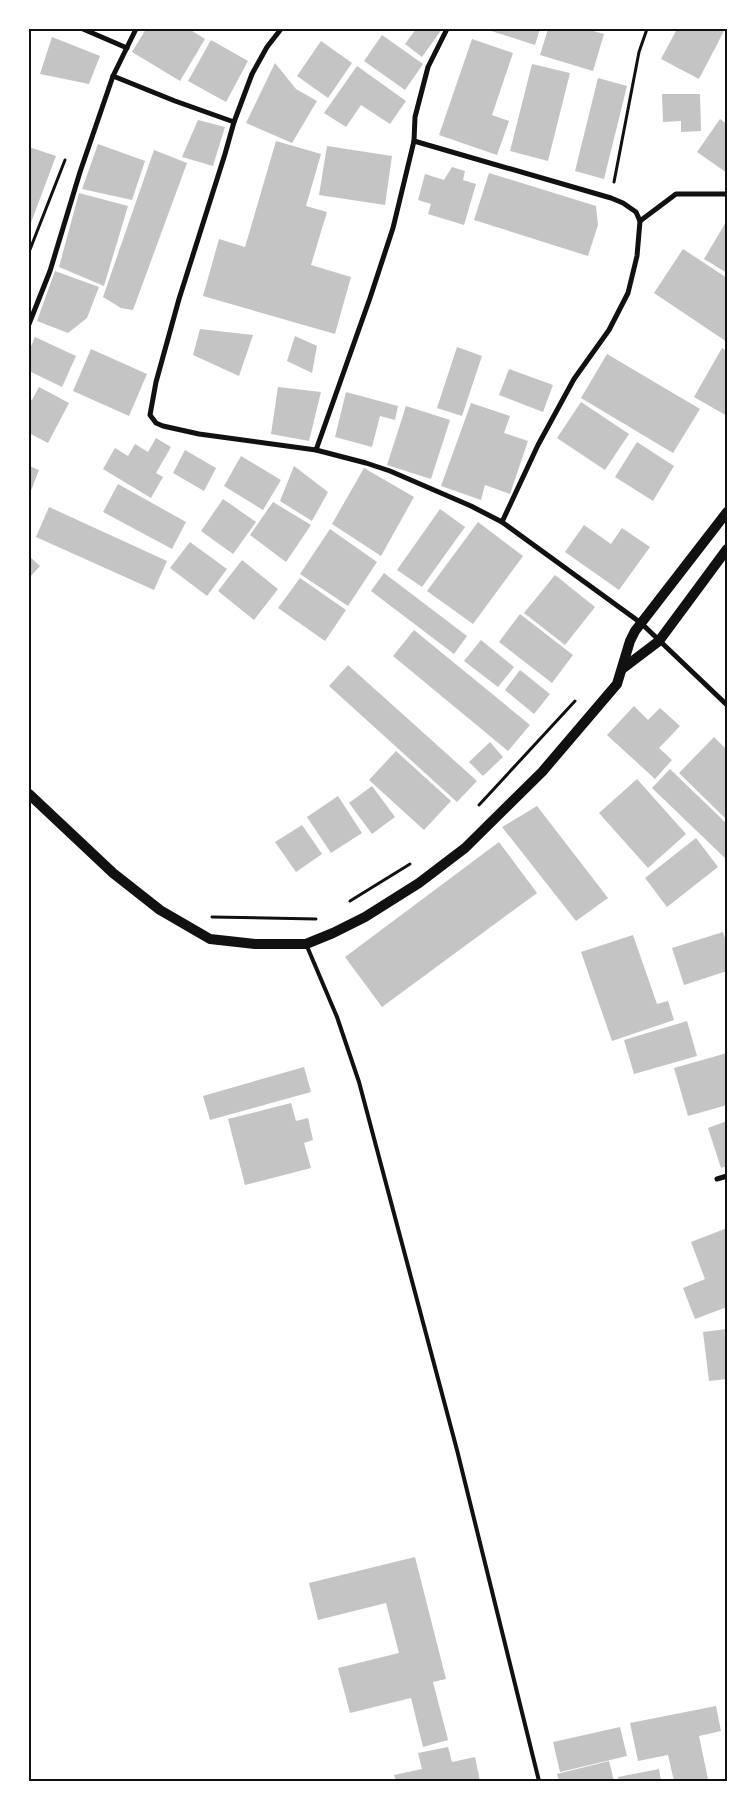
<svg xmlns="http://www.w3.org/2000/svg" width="756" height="1810" viewBox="0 0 756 1810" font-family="Ubuntu,sans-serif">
<rect width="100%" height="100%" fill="#fff"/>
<!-- building -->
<g fill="#c4c4c4">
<path d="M146,29H189L205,39L180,81L132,52Z"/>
<path d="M416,29H442L422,57L405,44Z"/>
<path d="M485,29H540L535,45Z"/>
<path d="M548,29H586L604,34L593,71L540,55Z"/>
<path d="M677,29H725L699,79L661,59Z"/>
<path d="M382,35L423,64L405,90L364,61Z"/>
<path d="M52,37L100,56L89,84L40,74Z"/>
<path d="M472,39L513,53L492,115L509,121L497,155L439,135Z"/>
<path d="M211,40L248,61L226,102L188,81Z"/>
<path d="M321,41L352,63L328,98L297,76Z"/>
<path d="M275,63L296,89L317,101L292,143L246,123Z"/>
<path d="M532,64L570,73L548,161L510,151Z"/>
<path d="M357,66L406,101L390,124L361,105L346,127L324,113Z"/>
<path d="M598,78L627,86L604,179L575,171Z"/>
<path d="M662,94H700L701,131L681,132V121L663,122Z"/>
<path d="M720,119L727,124V173L697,152Z"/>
<path d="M198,120L225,127L213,166L182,157Z"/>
<path d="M276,141L321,154L306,206L327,212L311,265L351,277L335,334L203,296L219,239L245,247Z"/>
<path d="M98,144L145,161L132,200L82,189Z"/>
<path d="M327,146L392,156L385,205L319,195Z"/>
<path d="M29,147L56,156L29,228Z"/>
<path d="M154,150L187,163L133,310L121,308L103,297Z"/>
<path d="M452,167L465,171L463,180L476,184L464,225L428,214L431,204L418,200L425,174L444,180Z"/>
<path d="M489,173L596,206L598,225L588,256L474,220Z"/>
<path d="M79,193L128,206L104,286L59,267Z"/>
<path d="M726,222L727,223V273L704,259Z"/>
<path d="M683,249L727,278V342L654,293Z"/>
<path d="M55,271L99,287L87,318L68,333L37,321Z"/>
<path d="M200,329L253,335L239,376L193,355Z"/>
<path d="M295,336L317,346L312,373L287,361Z"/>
<path d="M35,337L76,356L62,387L29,371V351Z"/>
<path d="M457,347L482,356L462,416L437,408Z"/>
<path d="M722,348L727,351V416L694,397Z"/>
<path d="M91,349L147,374L129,416L73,391Z"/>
<path d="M607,354L700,409L673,453L581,398Z"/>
<path d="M509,369L553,385L543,412L499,395Z"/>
<path d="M39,387L69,403L48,443L29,433V398L32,400Z"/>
<path d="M278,387L321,392L309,441L271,434Z"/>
<path d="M346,392L398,406L395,420L380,416L372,447L335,437Z"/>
<path d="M581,402L629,434L605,470L557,438Z"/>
<path d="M471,403L510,416L504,433L528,441L510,494L485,485L481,500L441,486Z"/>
<path d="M406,406L450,420L431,479L387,465Z"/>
<path d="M156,438L171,447L156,473L163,477L151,498L103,469L115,448L128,456L135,444L148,452Z"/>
<path d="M637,442L674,466L653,501L615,477Z"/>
<path d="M185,450L216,468L204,491L173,473Z"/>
<path d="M241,456L281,480L263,510L224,486Z"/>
<path d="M29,466L39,470L29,496Z"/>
<path d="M294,466L328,492L312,521L280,501Z"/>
<path d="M364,468L414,497L381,556L332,524Z"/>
<path d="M118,484L186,522L172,549L103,512Z"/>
<path d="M223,499L256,522L233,554L201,531Z"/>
<path d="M273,502L311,525L286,562L250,535Z"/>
<path d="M49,507L167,561L154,590L36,537Z"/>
<path d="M440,509L465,527L422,587L397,570Z"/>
<path d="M478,522L523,556L473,624L427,591Z"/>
<path d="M584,525L611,544L622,528L650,547L619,590L565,552Z"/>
<path d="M330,529L377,562L348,606L300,574Z"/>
<path d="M190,542L227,569L207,596L170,568Z"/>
<path d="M29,556L40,566L29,578Z"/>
<path d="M242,560L278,589L254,620L218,591Z"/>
<path d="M384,573L467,636L454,654L371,591Z"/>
<path d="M555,575L595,607L565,645L524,613Z"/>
<path d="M300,578L346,610L325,641L278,608Z"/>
<path d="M520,614L573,655L552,683L499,642Z"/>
<path d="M414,630L530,725L508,751L393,656Z"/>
<path d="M481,640L514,667L498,687L464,661Z"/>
<path d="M348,665L477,781L457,802L329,686Z"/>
<path d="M520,670L550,694L534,714L505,690Z"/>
<path d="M634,706L648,720L660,708L680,726L659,748L672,760L655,779L607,735Z"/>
<path d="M714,737L727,750V820L679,773Z"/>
<path d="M490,742L503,757L483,776L469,762Z"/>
<path d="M396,751L451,801L424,830L369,780Z"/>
<path d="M670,769L727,824V860L652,788Z"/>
<path d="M637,779L686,834L648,868L599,813Z"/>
<path d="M372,786L395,817L372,834L349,803Z"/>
<path d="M338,796L362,833L331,853L307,817Z"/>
<path d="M537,806L608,898L576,921L502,827Z"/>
<path d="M302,825L322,854L296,872L275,842Z"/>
<path d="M696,838L718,867L667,907L645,878Z"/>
<path d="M499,842L537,893L382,1007L345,957Z"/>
<path d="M723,932L727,945V971L684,985L672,948Z"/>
<path d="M633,935L657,1004L668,1001L674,1020L612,1041L581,952Z"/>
<path d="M687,1021L697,1056L634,1074L624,1040Z"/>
<path d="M727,1053V1105L688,1116L674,1068Z"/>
<path d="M304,1067L311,1092L210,1120L203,1096Z"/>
<path d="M291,1103L296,1121L308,1118L313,1140L304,1143L311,1168L245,1185L228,1119Z"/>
<path d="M727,1121V1166L721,1168L708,1128Z"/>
<path d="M727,1228V1307L695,1319L683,1288L705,1279L691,1242Z"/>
<path d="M727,1329V1379L709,1381L703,1332Z"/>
<path d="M415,1557L446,1679L433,1682L448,1740L423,1747L411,1698L350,1713L338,1668L399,1653L386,1603L318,1620L309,1583Z"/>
<path d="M716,1706L721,1731L699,1736L708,1779L697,1781H674L668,1755L638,1761L630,1723Z"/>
<path d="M620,1727L627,1756L560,1772L553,1742Z"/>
<path d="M448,1747L452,1762L475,1757L480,1781H396L394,1775L422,1769L418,1753Z"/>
<path d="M609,1761L614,1781H559L557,1774Z"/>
<path d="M659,1769L661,1781H619L618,1777Z"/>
</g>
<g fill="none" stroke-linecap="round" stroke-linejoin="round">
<!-- path -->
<g stroke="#111" stroke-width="3">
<path d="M614,182L639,52L647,29"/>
<path d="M29,252L65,160"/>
<path d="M479,805L575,701"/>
<path d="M350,901L410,864"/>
<path d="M212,917L316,919"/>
</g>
<!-- service -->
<path stroke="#111" stroke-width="4" d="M306,944L337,1017L359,1082L457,1450L539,1781"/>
<!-- minor -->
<g stroke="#111" stroke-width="5">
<path d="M83,29L127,48"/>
<path d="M281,29L267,47L252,74L234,122L225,154L179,299L156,382L150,415L156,423L163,426L199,434L316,450L366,463L390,471L471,506L502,522L641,623L727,705"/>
<path d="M113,76L175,101L234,122"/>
<path d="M414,141L611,198L623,203L636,212L640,221L637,256L628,293L609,330L574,379L538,445L502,522"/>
<path d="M640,221L676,194H727"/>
<path d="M29,324L50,271L80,172L113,76L136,29"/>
<path d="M316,450L370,298L393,228L414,141L415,117L428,67L447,29"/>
<path d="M717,1179L727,1176"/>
</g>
<!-- secondary -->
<g stroke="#111" stroke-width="10">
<path d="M622,669L659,641L727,549"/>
<path d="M29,794L113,873L160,910L210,939L255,944H306L333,933L365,917L419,883L465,848L542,772L617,684L630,641L635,631L727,512"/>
</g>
</g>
<!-- border -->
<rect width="756" height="1810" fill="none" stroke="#ffffff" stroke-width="60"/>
<rect x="30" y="30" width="696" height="1750" fill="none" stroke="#111" stroke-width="2"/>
</svg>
